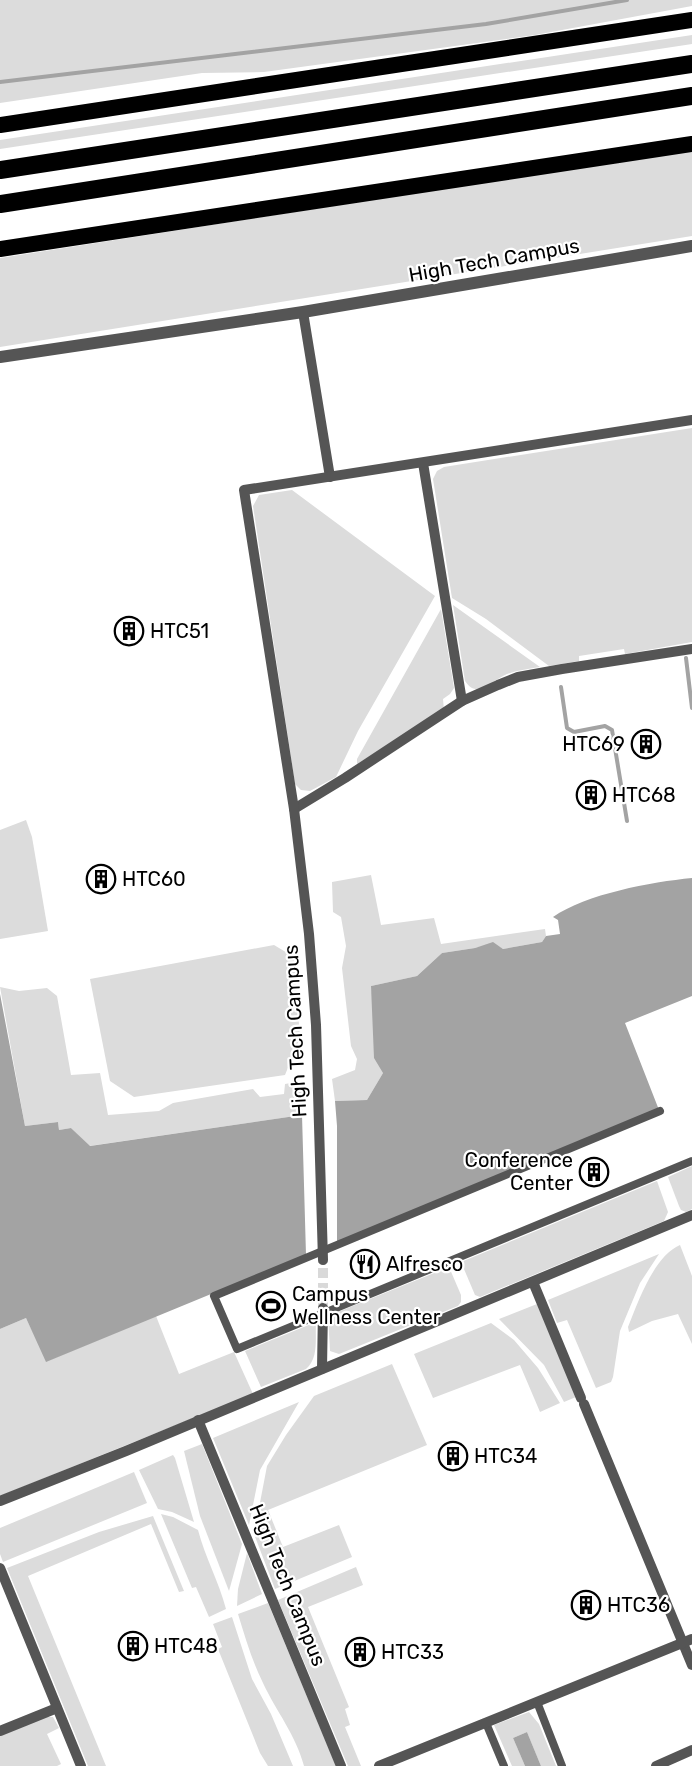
<svg xmlns="http://www.w3.org/2000/svg" width="692" height="1766" viewBox="0 0 692 1766" font-family="Rubik,sans-serif">
<rect width="100%" height="100%" fill="#fff"/>
<!-- green -->
<g fill="#dcdcdc">
<path d="M0,0H692V6L535,35L264,72L202,73L0,103Z"/>
<path d="M692,35V44L0,149V140Z"/>
<path d="M692,150V236L0,347V258Z"/>
<path d="M692,428V642L625,654L624,649L579,656V661L549,666L486,619L452,598L433,479L437,471L444,467Z"/>
<path d="M292,490L435,596L358,731L336,777L310,791L301,790L295,784L253,506L259,495Z"/>
<path d="M453,605L540,667C529,669 518,670 507,674C498,678 485,689 476,689C471,689 468,685 465,681Z"/>
<path d="M441,609L454,688L450,694L443,699L444,710L357,764V759Z"/>
<path d="M26,820L32,837L48,931L0,939V830Z"/>
<path d="M371,875L381,925L434,918L441,944L545,929L546,936L542,942L503,949L493,943L475,948L442,953L417,976L371,986L383,1073L367,1100L335,1101L332,1079L355,1070L357,1059L351,1046L342,968L346,946L341,917L333,912L332,882Z"/>
<path d="M274,945L294,957L300,1038L285,1075L134,1097L110,1081L90,979Z"/>
<path d="M0,987L19,991L47,988L57,996L71,1075L100,1073L108,1115L159,1111L173,1103L253,1089L260,1097L284,1094L285,1084L303,1081L302,1115L89,1146L71,1128L59,1130L58,1122L25,1126Z"/>
<path d="M692,1166V1209L686,1212L681,1210L679,1206L668,1177Z"/>
<path d="M657,1181L668,1212L664,1221L480,1297L475,1295L461,1262Z"/>
<path d="M680,1245L692,1276V1344L678,1314L652,1321L629,1332L628,1327C638,1302 654,1256 680,1245Z"/>
<path d="M659,1254L640,1283L620,1331L613,1377L611,1382L596,1388L567,1320L557,1323L548,1300Z"/>
<path d="M449,1267L461,1295V1302L458,1306L339,1354L330,1351L328,1316Z"/>
<path d="M537,1304L576,1397L564,1402L544,1365L499,1319Z"/>
<path d="M156,1316L179,1374L234,1352L253,1394L0,1496V1329L26,1318L47,1361Z"/>
<path d="M316,1322C315,1338 319,1358 306,1369L261,1387L245,1351Z"/>
<path d="M491,1323L514,1340L538,1368L560,1403L540,1412L520,1365L433,1398L414,1354Z"/>
<path d="M392,1364L427,1445L268,1510L283,1547L339,1525L352,1557L275,1589L254,1534L267,1466L286,1435L314,1396Z"/>
<path d="M299,1402L260,1470L249,1525L213,1438Z"/>
<path d="M202,1444L242,1544L229,1591L200,1516L184,1451Z"/>
<path d="M173,1455L175,1458L194,1522L172,1512L158,1509L139,1470Z"/>
<path d="M134,1472L147,1503L3,1562L0,1554V1528Z"/>
<path d="M161,1514L173,1517L198,1530C205,1557 219,1582 226,1609L209,1617L196,1587L192,1588Z"/>
<path d="M153,1516L184,1591L179,1592L151,1524L28,1576L106,1766H88L7,1568L99,1532Z"/>
<path d="M247,1553L262,1594L237,1606L238,1589Z"/>
<path d="M356,1567L363,1585L308,1607L349,1707L345,1709L350,1725L345,1727L361,1766H348L278,1600Z"/>
<path d="M268,1603L336,1766H304C296,1735 276,1711 263,1683C252,1661 245,1637 238,1614Z"/>
<path d="M232,1617L252,1679L271,1714L293,1766H268L260,1753L218,1649L222,1647L213,1624Z"/>
<path d="M529,1712L539,1724L556,1766H541L527,1732L513,1738L525,1766H512L494,1725Z"/>
<path d="M45,1717H53L59,1728L47,1734L61,1764L57,1766H0V1735Z"/>
</g>
<!-- water -->
<g fill="#a3a3a3">
<path d="M692,878V996L625,1023L659,1110L337,1242V1126L335,1101L367,1100L383,1073L374,1058L371,986L417,976L442,953L475,948L493,942L503,949L542,942L546,936L560,934L558,920L553,917C586,894 651,882 692,878Z"/>
<path d="M0,994L25,1126L58,1122L59,1130L71,1128L90,1146L302,1115L306,1255L46,1362L26,1318L0,1329Z"/>
<path d="M527,1732L541,1766H525L513,1738Z"/>
</g>
<g fill="none" stroke-linecap="round" stroke-linejoin="round">
<!-- stream -->
<g stroke="#a3a3a3" stroke-width="4">
<path d="M0,82L486,24L627,0"/>
<path d="M686,658L692,708"/>
<path d="M561,687L567,728L574,732L605,726L612,730L627,821"/>
</g>
<!-- minor-tunnel -->
<path stroke="#d9d9d9" stroke-width="10" stroke-dasharray="10 5" stroke-linecap="butt" d="M323,1308V1260"/>
<!-- pedestrian -->
<g stroke="#555" stroke-width="8">
<path d="M660,1111L214,1296L237,1349L692,1161"/>
<path d="M537,1702L562,1766"/>
<path d="M486,1723L504,1766"/>
</g>
<!-- minor -->
<g stroke="#555" stroke-width="10">
<path d="M303,312L330,477"/>
<path d="M423,463L462,701"/>
<path d="M294,809L345,778L462,701L498,685L518,677L562,669L692,649"/>
<path d="M323,1260L316,1025L309,934L294,809L244,490L692,420"/>
<path d="M533,1282L581,1398"/>
<path d="M322,1369L323,1308"/>
<path d="M584,1404L692,1665"/>
<path d="M198,1420L341,1766"/>
<path d="M0,1501L126,1451L692,1215"/>
<path d="M0,1568L81,1766"/>
<path d="M0,1731L57,1708"/>
<path d="M379,1766L692,1639"/>
<path d="M656,1766L692,1750"/>
</g>
<!-- tertiary -->
<path stroke="#555" stroke-width="12" d="M0,357L303,312L692,246"/>
<!-- trunk -->
<g stroke="#000" stroke-width="16">
<path d="M0,125L692,20"/>
<path d="M0,249L692,144"/>
</g>
<!-- motorway -->
<g stroke="#000" stroke-width="18">
<path d="M0,170L692,64"/>
<path d="M0,204L692,96"/>
</g>
</g>
<!-- icons -->
<defs>
<g id="building-ring" transform="scale(1.5)"><circle r="9.5" fill="#fff" stroke="#000" stroke-width="1.5"/><path d="M-4-6H4V6H1V3H-1V6H-4ZM-2.5-4.3h1.7v1.8h-1.7ZM.8-4.3h1.7v1.8H.8ZM-2.5-1h1.7V.8h-1.7ZM.8-1h1.7V.8H.8Z" fill="#000"/></g>
<g id="restaurant-ring" transform="scale(1.5)"><circle r="9.5" fill="#fff" stroke="#000" stroke-width="1.5"/><path d="M-5-6h1v4h1v-4h1v4h1v-4h1v5L-1.5 .5V6h-2V.5L-5-1ZM5-6V6H3V1.5H1.5Q1.5-4 5-6Z" fill="#000"/></g>
<g id="stadium-ring" transform="scale(1.5)"><circle r="9.5" fill="#fff" stroke="#000" stroke-width="1.5"/><path d="M0-5a6.5 5 0 1 0 0 10a6.5 5 0 1 0 0-10ZM-3.5-1.8h7v3.6h-7Z" fill="#000"/></g>
</defs>
<g fill-rule="evenodd">
<use href="#building-ring" x="129" y="631"/>
<use href="#building-ring" x="646" y="744"/>
<use href="#building-ring" x="591" y="795"/>
<use href="#building-ring" x="101" y="879"/>
<use href="#building-ring" x="594" y="1172"/>
<use href="#restaurant-ring" x="365" y="1264"/>
<use href="#stadium-ring" x="271" y="1306"/>
<use href="#building-ring" x="453" y="1456"/>
<use href="#building-ring" x="586" y="1605"/>
<use href="#building-ring" x="133" y="1646"/>
<use href="#building-ring" x="360" y="1652"/>
</g>
<g text-anchor="middle" stroke-width="4.5" stroke-linejoin="round" paint-order="stroke">
<!-- street labels -->
<g font-size="20" fill="#000" stroke="#fff">
<text transform="translate(494 260) rotate(-10)" y="7">High Tech Campus</text>
<text transform="translate(295 1031) rotate(-93)" y="7">High Tech Campus</text>
<text transform="translate(288 1585) rotate(68)" y="7">High Tech Campus</text>
</g>
<!-- poi labels -->
<g font-size="20" fill="#000" stroke="#fff" text-anchor="start">
<text x="150" y="638">HTC51</text>
<text x="625" y="751" text-anchor="end">HTC69</text>
<text x="612" y="802">HTC68</text>
<text x="122" y="886">HTC60</text>
<text x="573" y="1167" text-anchor="end">Conference<tspan x="573" dy="23">Center</tspan></text>
<text x="386" y="1271">Alfresco</text>
<text x="292" y="1301">Campus<tspan x="292" dy="23">Wellness Center</tspan></text>
<text x="474" y="1463">HTC34</text>
<text x="607" y="1612">HTC36</text>
<text x="154" y="1653">HTC48</text>
<text x="381" y="1659">HTC33</text>
</g>
</g>
</svg>
